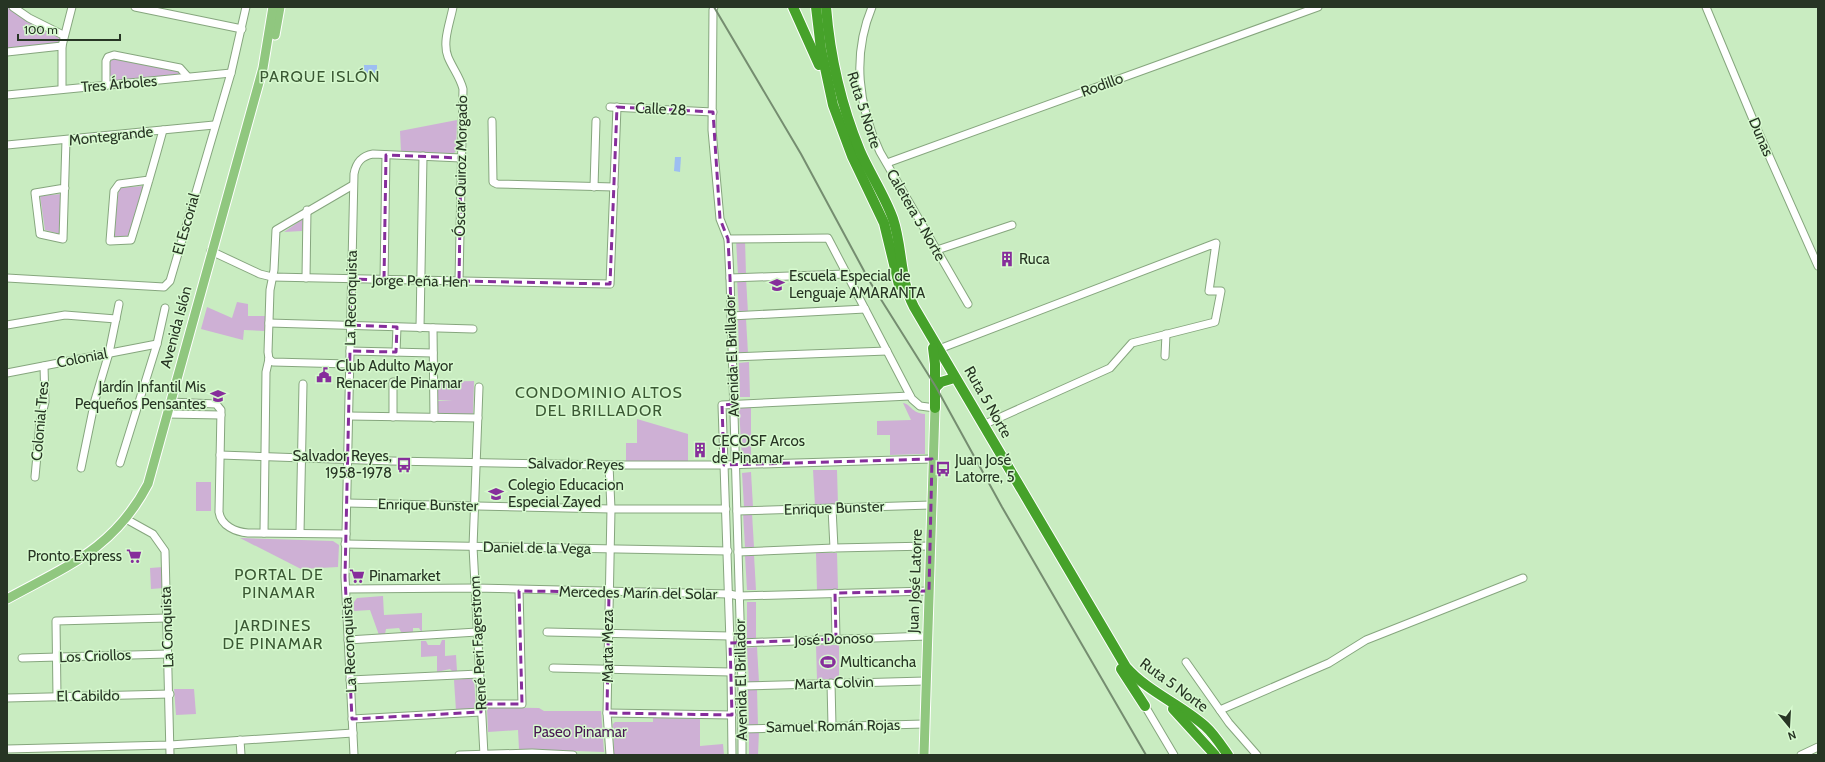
<svg xmlns="http://www.w3.org/2000/svg" width="1825" height="762" viewBox="0 0 1825 762" font-family="Cabin,sans-serif">
<rect width="100%" height="100%" fill="#c9ecc1"/>
<!-- green -->
<g fill="#ceb0d5">
<path d="M7,7L28,21L59,37L58,43L7,49Z"/>
<path d="M113,58L178,71L181,75L111,81L109,78L110,62Z"/>
<path d="M457,120L456,151L453,154L401,152L400,131Z"/>
<path d="M143,186L129,238L113,237L119,188Z"/>
<path d="M61,194L60,234L45,230L40,196Z"/>
<path d="M303,219L302,231L284,232Z"/>
<path d="M736,240H745L746,274L738,275Z"/>
<path d="M746,278L748,313H739L737,279Z"/>
<path d="M237,302L248,304V316H266L265,331L244,330L243,340L201,329L207,307L232,318Z"/>
<path d="M738,319H746L748,353L739,354Z"/>
<path d="M749,362L750,397H740L739,363Z"/>
<path d="M474,381L473,416L436,415V401H453L438,400L437,382Z"/>
<path d="M903,403C911,404 911,413 925,414V454L890,455V435H877V421L911,420Z"/>
<path d="M751,407V459H742L739,408Z"/>
<path d="M637,419L688,434V461H626V443H637Z"/>
<path d="M813,470H837L838,505L815,506Z"/>
<path d="M751,472L753,507H744L742,473Z"/>
<rect x="196" y="482" width="15" height="29"/>
<path d="M743,513H752L754,547H745Z"/>
<path d="M240,538L333,541L339,545L338,567L301,569Z"/>
<path d="M816,553H837L838,589L817,590Z"/>
<path d="M754,555L756,590H747L745,556Z"/>
<path d="M163,567L164,588L151,589L150,568Z"/>
<path d="M383,596L384,615L422,613V633L419,628H413V633L402,634L399,628L386,629L385,634L379,635L370,610L354,611V602L357,598Z"/>
<rect x="747" y="602" width="9" height="39"/>
<path d="M442,640H445V656L456,655L457,671L453,672L450,669L437,672V656L421,657V641H426L428,645H440Z"/>
<path d="M816,645H839V679L817,680Z"/>
<path d="M757,647L759,682H749L747,648Z"/>
<path d="M474,678L476,710L456,711L454,680Z"/>
<path d="M174,689H194L196,714L176,715Z"/>
<path d="M748,689H757L758,726H749Z"/>
<path d="M487,707L539,708L544,711H601L604,752L519,749L518,730L488,732Z"/>
<path d="M653,718L700,719V746L723,744L724,755L614,754L613,724L615,722H653Z"/>
<path d="M749,731H759L758,755H749Z"/>
</g>
<!-- water -->
<g fill="#9dbef1">
<rect x="364" y="65" width="13" height="8"/>
<path d="M675,157H681L680,172L674,171Z"/>
</g>
<g fill="none" stroke-linecap="round" stroke-linejoin="round">
<!-- minor casing -->
<g stroke="#86a67e" stroke-width="9">
<g id="minor">
<path d="M13,7L29,18L63,35"/>
<path d="M135,7L242,29"/>
<path d="M453,7C450,23 442,42 448,57C453,69 460,77 463,89L459,281"/>
<path d="M714,7L713,10L712,130L720,219L728,239L730,278L742,686V755"/>
<path d="M872,7C852,55 858,106 880,152L968,304"/>
<path d="M1706,7L1754,122L1818,266"/>
<path d="M7,52L62,46"/>
<path d="M106,85V61L108,57L114,55L180,68L188,77"/>
<path d="M62,89V46L72,7"/>
<path d="M7,95L231,73"/>
<path d="M610,107L713,112"/>
<path d="M492,121L493,182L497,184L614,187"/>
<path d="M7,145L214,125"/>
<path d="M887,163L1318,7"/>
<path d="M149,180L119,184L114,191L110,241L131,240C142,204 153,167 163,130"/>
<path d="M594,187L596,121"/>
<path d="M65,188L35,193L40,234L63,239L66,140"/>
<path d="M728,239L828,238L912,399L920,406L935,408"/>
<path d="M937,250L1012,225"/>
<path d="M211,251L260,274L272,277L610,284L617,107"/>
<path d="M7,278L164,287L170,281L231,73L246,7"/>
<path d="M306,278L307,210"/>
<path d="M730,278L846,274"/>
<path d="M384,280L386,155"/>
<path d="M731,316L865,309"/>
<path d="M269,323L473,329"/>
<path d="M7,325L65,315L116,319"/>
<path d="M420,328L423,156"/>
<path d="M433,328L434,418"/>
<path d="M939,349L1216,243L1209,291H1221L1215,322L1132,343L1110,368L983,425"/>
<path d="M350,351L433,353"/>
<path d="M396,352L397,327"/>
<path d="M1165,356L1166,334"/>
<path d="M732,357L887,351"/>
<path d="M269,359L268,352L270,290L274,270L276,230L353,185"/>
<path d="M269,359L273,362L349,364"/>
<path d="M7,373L157,344"/>
<path d="M479,387L473,547L484,755"/>
<path d="M170,402L216,404L221,410L219,512C221,526 236,532 248,533L346,534"/>
<path d="M167,414L221,415"/>
<path d="M349,416L478,418"/>
<path d="M393,417V382"/>
<path d="M220,455L391,461L609,465H724L932,459"/>
<path d="M120,463L157,344L165,308"/>
<path d="M609,465L611,509L607,713L610,755"/>
<path d="M81,468L95,400L109,353L119,304"/>
<path d="M35,477L40,422L45,402L44,366"/>
<path d="M347,503L611,509H726"/>
<path d="M832,508L834,548"/>
<path d="M737,511L931,505"/>
<path d="M126,519L153,534L165,551L170,755"/>
<path d="M264,533L266,372L269,359"/>
<path d="M300,533L303,384"/>
<path d="M345,544L728,551"/>
<path d="M738,552L834,548L930,546"/>
<path d="M346,589L475,588L729,594L739,596L929,591"/>
<path d="M835,593L836,639"/>
<path d="M547,632L730,636"/>
<path d="M348,640L477,632"/>
<path d="M740,643L927,636"/>
<path d="M22,658L168,654"/>
<path d="M1186,662L1229,723L1257,755"/>
<path d="M553,668L731,672"/>
<path d="M350,680L479,674"/>
<path d="M831,683L832,726"/>
<path d="M742,686L925,681"/>
<path d="M57,697L56,621L167,618"/>
<path d="M7,698L170,694"/>
<path d="M481,704H522L519,591"/>
<path d="M1145,706L1174,755"/>
<path d="M1220,710L1329,663L1366,640L1523,578"/>
<path d="M607,713L732,715"/>
<path d="M352,719L481,712"/>
<path d="M742,729L924,724"/>
<path d="M240,740L241,755"/>
<path d="M7,749L170,745L353,733"/>
<path d="M354,755L345,577L354,174C356,163 361,156 373,154L461,158"/>
<path d="M459,755L532,753L573,755"/>
<path d="M732,755L731,672L722,405L910,396"/>
<path d="M1801,755L1818,747"/>
</g>
</g>
<!-- major casing -->
<g stroke="#fff" stroke-width="11">
<g id="major">
<path d="M275,35L280,7"/>
<path d="M7,599C67,566 114,549 148,484L263,68L273,7"/>
<path d="M924,755L935,408"/>
</g>
</g>
<!-- highway casing -->
<g stroke="#fff" stroke-width="12">
<g id="highway">
<path d="M793,7L819,65"/>
<path d="M816,7L821,49L833,105L852,156L884,223L899,285"/>
<path d="M826,7C830,57 841,105 860,151C870,174 885,196 893,219C903,249 899,278 914,307L1126,667C1148,692 1180,704 1205,726C1214,734 1221,745 1228,755"/>
<path d="M933,348L935,364V408"/>
<path d="M936,387L941,382L951,379"/>
<path d="M1121,669L1145,706"/>
<path d="M1173,709L1215,755"/>
</g>
</g>
<!-- minor -->
<use href="#minor" stroke="#fff" stroke-width="7"/>
<!-- major -->
<use href="#major" stroke="#90c77f" stroke-width="9"/>
<!-- highway -->
<use href="#highway" stroke="#46a22a" stroke-width="10"/>
<!-- rail -->
<path stroke="#758d70" stroke-width="2" d="M714,7L801,154L870,282L936,387L1002,507L1146,755"/>
</g>
<!-- marked area -->
<path fill="none" stroke="#862e9b" stroke-width="3" stroke-dasharray="8 5" stroke-linejoin="round" d="M617,107L713,112L720,219L728,239L730,278L734,404L722,405L724,465L932,459L929,591L835,593L836,639L730,643L732,715L607,713L609,592L519,591L522,704H481V712L352,719L345,577L350,351L396,352L397,327L350,325L351,279L384,280L386,155L461,158L459,281L610,284Z"/>
<!-- icons -->
<defs>
<g id="building-bare" transform="scale(1.2)"><path d="M-4-6H4V6H1V3H-1V6H-4ZM-2.5-4.3h1.7v1.8h-1.7ZM.8-4.3h1.7v1.8H.8ZM-2.5-1h1.7V.8h-1.7ZM.8-1h1.7V.8H.8Z" fill="#862e9b" stroke="#d6f9ce" stroke-width="2.5" paint-order="stroke"/></g>
<g id="school-bare" transform="scale(1.2)"><path d="M0-5L7-2L0 1L-7-2ZM-4 1L0 2.5L4 1V4Q0 6-4 4Z" fill="#862e9b" stroke="#d6f9ce" stroke-width="2.5" paint-order="stroke"/></g>
<g id="civic-bare" transform="scale(1.2)"><path d="M-.6-6.5H3V-4.5H.6V-3L4-1V1h2V6H-6V1h2V-1L-.6-3ZM-1.2 2.5V6h2.4V2.5Z" fill="#862e9b" stroke="#d6f9ce" stroke-width="2.5" paint-order="stroke"/></g>
<g id="bus-bare" transform="scale(1.2)"><path d="M-5-6H5V4H4V6H2V4H-2V6H-4V4H-5ZM-3.5-4V0h7V-4ZM-3.5 1.2v1.5H-2V1.2ZM2 1.2v1.5H3.5V1.2Z" fill="#862e9b" stroke="#d6f9ce" stroke-width="2.5" paint-order="stroke"/></g>
<g id="supermarket-bare" transform="scale(1.2)"><path d="M-6-5.5h2.5l.6 2H6L4.5 2H-2.5L-4.4-4H-6ZM-1.5 3.2a1.3 1.3 0 1 0 .1 0ZM3 3.2a1.3 1.3 0 1 0 .1 0Z" fill="#862e9b" stroke="#d6f9ce" stroke-width="2.5" paint-order="stroke"/></g>
<g id="stadium-bare" transform="scale(1.2)"><path d="M0-5a6.5 5 0 1 0 0 10a6.5 5 0 1 0 0-10ZM-3.5-1.8h7v3.6h-7Z" fill="#862e9b" stroke="#d6f9ce" stroke-width="2.5" paint-order="stroke"/></g>
</defs>
<g fill-rule="evenodd">
<use href="#building-bare" x="1007" y="259"/>
<use href="#school-bare" x="777" y="285"/>
<use href="#civic-bare" x="324" y="375"/>
<use href="#school-bare" x="218" y="396"/>
<use href="#building-bare" x="700" y="450"/>
<use href="#bus-bare" x="404" y="465"/>
<use href="#bus-bare" x="943" y="469"/>
<use href="#school-bare" x="496" y="494"/>
<use href="#supermarket-bare" x="134" y="556"/>
<use href="#supermarket-bare" x="357" y="576"/>
<use href="#stadium-bare" x="828" y="662"/>
</g>
<g text-anchor="middle" stroke-width="3" stroke-linejoin="round" paint-order="stroke">
<!-- street labels -->
<g font-size="15" fill="#273524" stroke="#d6f9ce">
<text transform="translate(119 84) rotate(-5)" y="5">Tres Árboles</text>
<text transform="translate(1102 85) rotate(-20)" y="5">Rodillo</text>
<text transform="translate(661 109) rotate(3)" y="5">Calle 28</text>
<text transform="translate(864 110) rotate(72)" y="5">Ruta 5 Norte</text>
<text transform="translate(111 136) rotate(-6)" y="5">Montegrande</text>
<text transform="translate(1761 137) rotate(67)" y="5">Dunas</text>
<text transform="translate(461 166) rotate(-89)" y="5">Óscar Quiroz Morgado</text>
<text transform="translate(916 215) rotate(60)" y="5">Caletera 5 Norte</text>
<text transform="translate(186 224) rotate(-74)" y="5">El Escorial</text>
<text transform="translate(420 281) rotate(1)" y="5">Jorge Peña Hen</text>
<text transform="translate(351 298) rotate(-89)" y="5">La Reconquista</text>
<text transform="translate(176 327) rotate(-75)" y="5">Avenida Islón</text>
<text transform="translate(732 356) rotate(-92)" y="5">Avenida El Brillador</text>
<text transform="translate(82 358) rotate(-11)" y="5">Colonial</text>
<text transform="translate(988 402) rotate(60)" y="5">Ruta 5 Norte</text>
<text transform="translate(40 421) rotate(-85)" y="5">Colonial Tres</text>
<text transform="translate(576 464) rotate(1)" y="5">Salvador Reyes</text>
<text transform="translate(428 505) rotate(1)" y="5">Enrique Bunster</text>
<text transform="translate(834 508) rotate(-2)" y="5">Enrique Bunster</text>
<text transform="translate(537 548) rotate(1)" y="5">Daniel de la Vega</text>
<text transform="translate(915 581) rotate(-88)" y="5">Juan José Latorre</text>
<text transform="translate(638 593) rotate(1)" y="5">Mercedes Marín del Solar</text>
<text transform="translate(167 627) rotate(-92)" y="5">La Conquista</text>
<text transform="translate(834 639) rotate(-2)" y="5">José Donoso</text>
<text transform="translate(478 643) rotate(-93)" y="5">René Peri Fagerstrom</text>
<text transform="translate(349 645) rotate(-93)" y="5">La Reconquista</text>
<text transform="translate(608 646) rotate(-90)" y="5">Marta Meza</text>
<text transform="translate(95 656) rotate(-2)" y="5">Los Criollos</text>
<text transform="translate(741 680) rotate(-91)" y="5">Avenida El Brillador</text>
<text transform="translate(834 683) rotate(-2)" y="5">Marta Colvin</text>
<text transform="translate(1174 685) rotate(36)" y="5">Ruta 5 Norte</text>
<text transform="translate(88 696) rotate(-1)" y="5">El Cabildo</text>
<text transform="translate(833 726) rotate(-1)" y="5">Samuel Román Rojas</text>
</g>
<!-- poi labels -->
<g font-size="15" fill="#273524" stroke="#d6f9ce" text-anchor="start">
<text x="1019" y="264">Ruca</text>
<text x="789" y="281">Escuela Especial de<tspan x="789" dy="17">Lenguaje AMARANTA</tspan></text>
<text x="336" y="371">Club Adulto Mayor<tspan x="336" dy="17">Renacer de Pinamar</tspan></text>
<text x="206" y="392" text-anchor="end">Jardín Infantil Mis<tspan x="206" dy="17">Pequeños Pensantes</tspan></text>
<text x="712" y="446">CECOSF Arcos<tspan x="712" dy="17">de Pinamar</tspan></text>
<text x="392" y="461" text-anchor="end">Salvador Reyes,<tspan x="392" dy="17">1958-1978</tspan></text>
<text x="955" y="465">Juan José<tspan x="955" dy="17">Latorre, 5</tspan></text>
<text x="508" y="490">Colegio Educacion<tspan x="508" dy="17">Especial Zayed</tspan></text>
<text x="122" y="561" text-anchor="end">Pronto Express</text>
<text x="369" y="581">Pinamarket</text>
<text x="840" y="667">Multicancha</text>
</g>
<!-- park labels -->
<g font-size="15" fill="#481753" stroke="#d6f9ce">
<text x="580" y="737">Paseo Pinamar</text>
</g>
<!-- neighbourhood labels -->
<g font-size="16" letter-spacing="1" fill="#3b5934" stroke="#d6f9ce">
<text x="320" y="82">PARQUE ISLÓN</text>
<text x="599" y="398">CONDOMINIO ALTOS<tspan x="599" dy="18">DEL BRILLADOR</tspan></text>
<text x="279" y="580">PORTAL DE<tspan x="279" dy="18">PINAMAR</tspan></text>
<text x="273" y="631">JARDINES<tspan x="273" dy="18">DE PINAMAR</tspan></text>
</g>
</g>
<!-- border -->
<rect width="1825" height="762" fill="none" stroke="#273524" stroke-width="16"/>
<!-- north arrow -->
<g transform="translate(1789 726) rotate(162)" stroke="#d6f9ce" stroke-width="3" paint-order="stroke">
<path d="M0-3L7 15L0 10L-7 15Z" fill="#273524"/>
<text y="-6" font-size="11" font-weight="bold" text-anchor="middle" fill="#273524">N</text>
</g>
<!-- scale -->
<path d="M18 34v6h102v-6" fill="none" stroke="#273524" stroke-width="2"/>
<text x="24" y="34" font-size="12" fill="#273524" stroke="#d6f9ce" stroke-width="3" paint-order="stroke">100 m</text>
</svg>
